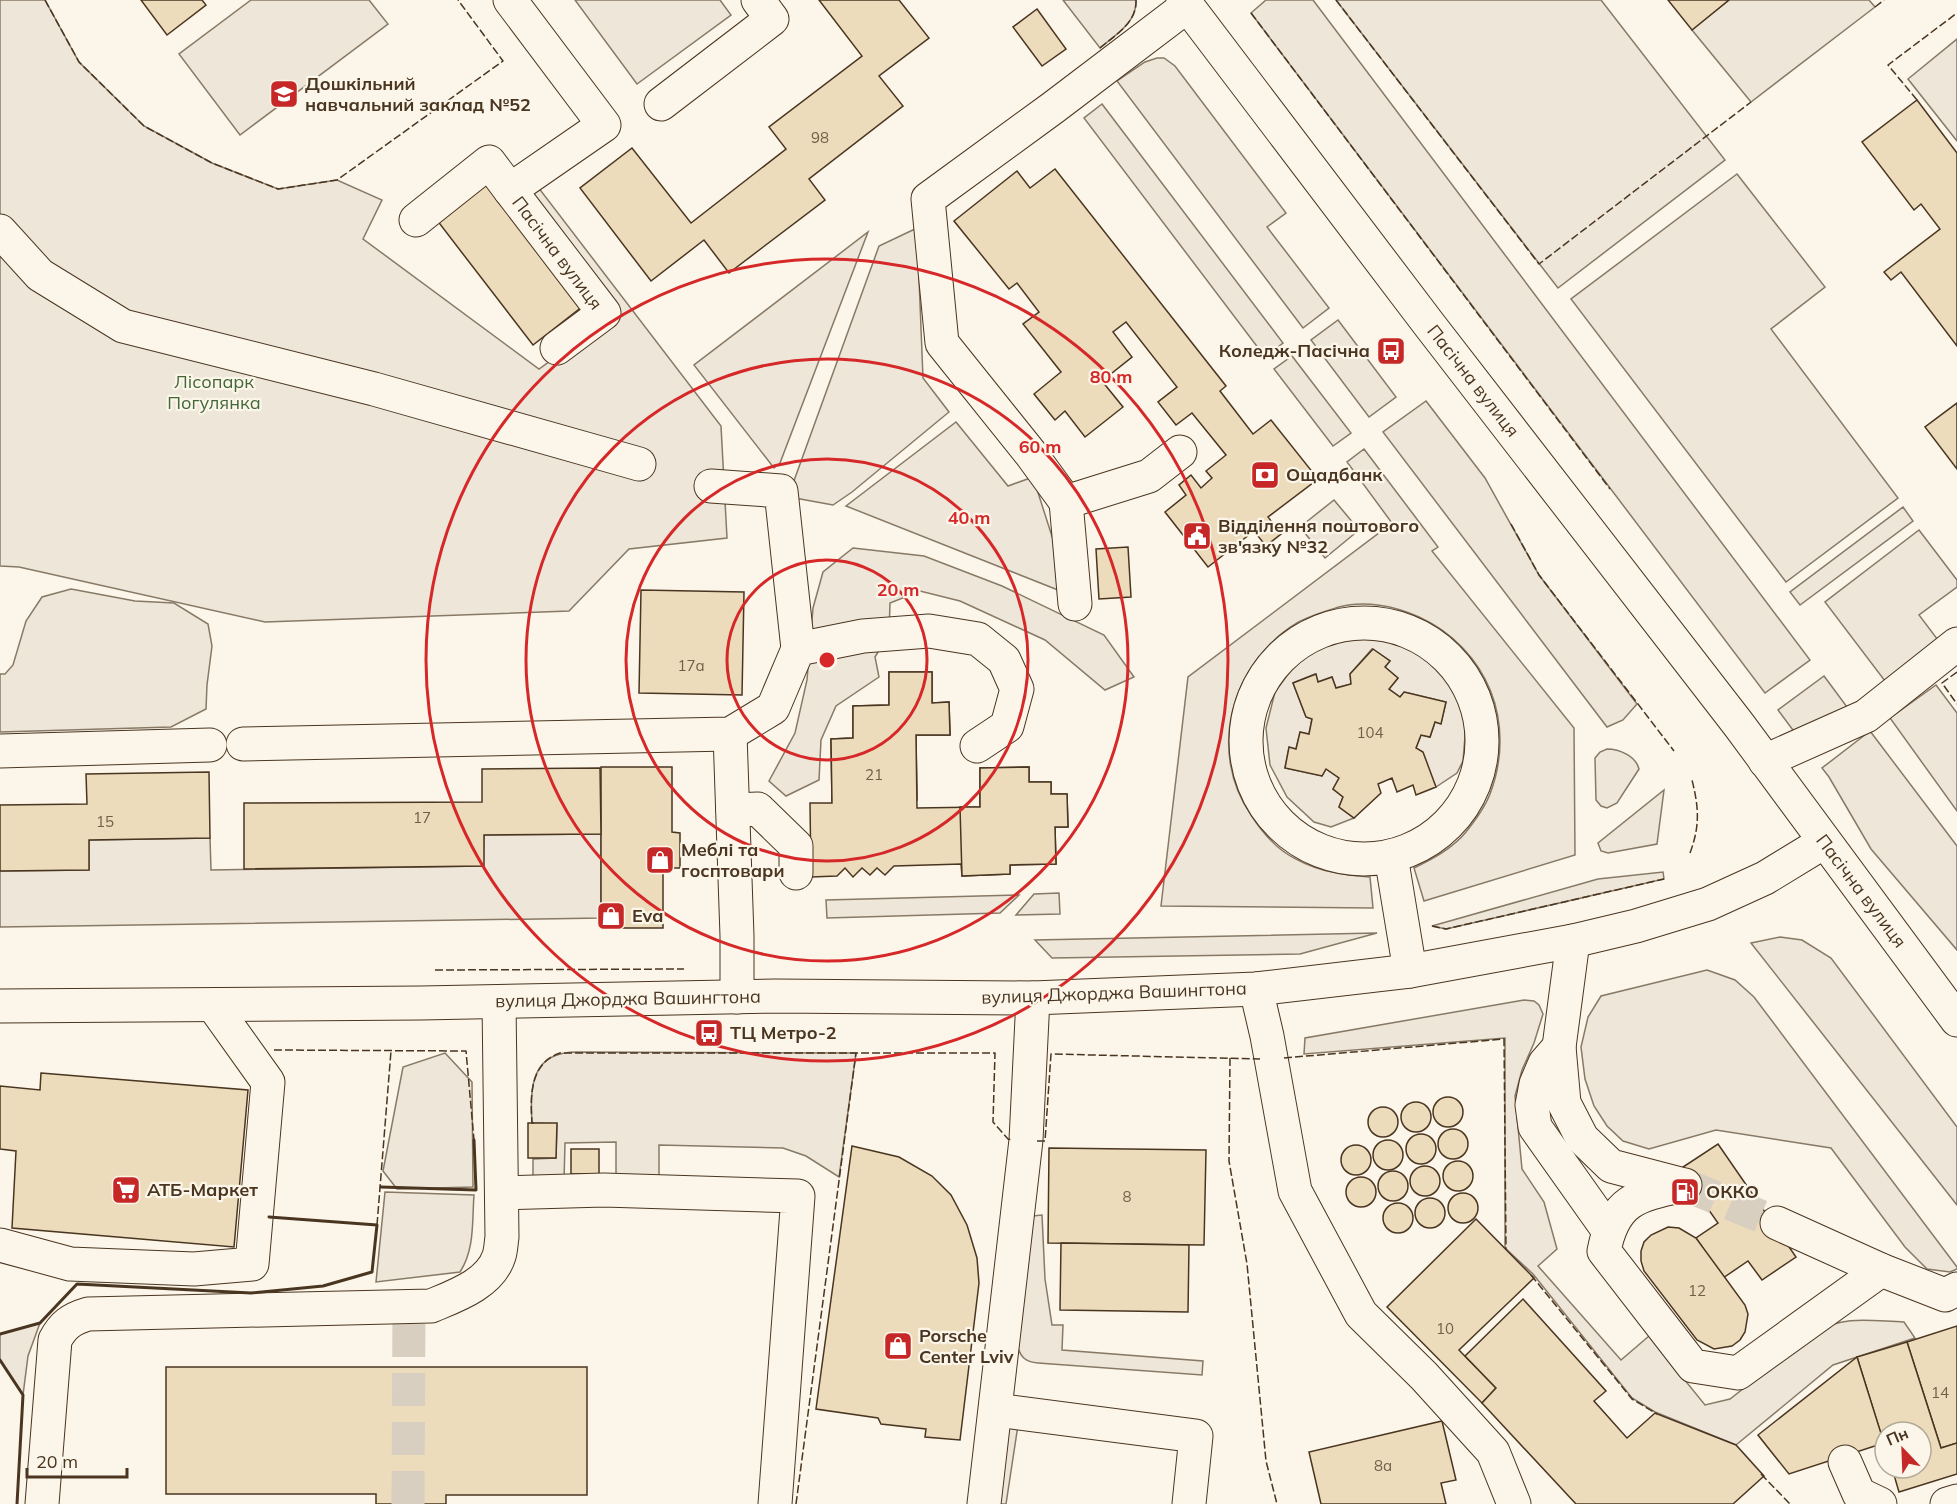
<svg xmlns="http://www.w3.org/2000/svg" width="1957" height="1504" viewBox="0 0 1957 1504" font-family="Mulish,sans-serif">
<rect width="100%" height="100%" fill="#fbf6e9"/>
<!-- green -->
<g fill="#ede6d9" stroke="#887966" stroke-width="1.5">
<path d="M0,0H45L79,62L144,126L212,163L278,189L337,180L382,200L363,239L539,369L619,311L533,195L538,187L721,426L727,538L629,549L569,611L265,622L19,567L0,566Z"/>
<path d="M251,0H369L388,24L240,135L179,54Z"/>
<path d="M575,0H720L731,15L637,84Z"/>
<path d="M1063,0H1136C1137,23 1115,35 1100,48Z"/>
<path d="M1266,0H1313L1810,660L1765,693L1251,13Z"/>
<path d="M1336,0H1601L1725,160L1558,288Z"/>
<path d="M1729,0H1869L1875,7L1751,102L1692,30Z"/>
<path d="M1957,39V141L1908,79Z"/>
<path d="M1157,58H1164L1175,66L1286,213L1267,227L1329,308L1303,328L1117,81L1145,62Z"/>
<path d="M1102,104L1283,343L1265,357L1084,118Z"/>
<path d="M1737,174L1825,287L1771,329L1898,498L1786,582L1571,299Z"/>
<path d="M917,228L923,378L949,412L852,492L833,505L795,498L791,489L879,246Z"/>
<path d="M868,232L780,463L774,468L694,365Z"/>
<path d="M1338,320L1396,397L1369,417L1311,340Z"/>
<path d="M1292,356L1351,433L1333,446L1274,369Z"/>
<path d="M1426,401L1485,478L1539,575L1637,704L1623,720L1607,727L1383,432Z"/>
<path d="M956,422L1008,486L1033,477L1066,580L1058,590L846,506Z"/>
<path d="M1364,449L1438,547L1432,551L1574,728L1575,855L1424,901L1414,868C1432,859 1452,849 1466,832C1474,822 1485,807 1490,794C1517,723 1488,649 1419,617C1395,606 1364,600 1339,607C1326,611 1308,616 1297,623C1231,663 1207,751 1251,815C1262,832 1277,850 1296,859C1320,872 1344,875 1370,877L1373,908L1161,906L1188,677L1392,523L1347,462Z"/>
<path d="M1334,500L1359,530L1325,558L1300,527Z"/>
<path d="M1903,507L1913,521L1800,605L1790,592Z"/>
<path d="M1919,530L1957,580V587L1919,615L1941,644L1888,685L1825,602Z"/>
<path d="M853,548L924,556L1002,586L1104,635L1134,677L1105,690L1045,640L960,601L920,591L890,603L889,634L875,657L879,677L836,706L821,740L819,780L786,796L769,781L795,733L807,680L813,608L823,572Z"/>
<path d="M71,589L135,601L174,603L208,624L212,646L207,685L206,709L171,727L0,732V674H5L13,665L26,621L42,597Z"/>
<path d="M1364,635L1402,641L1433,660L1455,689L1466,724L1463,761L1457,773L1436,787L1416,748L1421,735L1430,737L1435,722L1441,723L1446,702L1405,692L1400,697L1389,689L1398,678L1385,667L1390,661L1372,649L1350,674L1351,684L1336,688L1332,677L1318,682L1315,674L1293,683L1306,717L1312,719L1309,734L1300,733L1296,749L1289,748L1285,768L1322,776L1326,769L1339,778L1333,789L1343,797L1339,807L1354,818L1331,827L1314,822L1287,797L1270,765L1266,728L1275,692L1297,662L1328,642Z"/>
<path d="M1824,676L1853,715L1807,749L1778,710Z"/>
<path d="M1936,685L1957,713V811L1890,718Z"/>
<path d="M1870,731L1957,846V950L1871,849L1829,777L1822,768Z"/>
<path d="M1607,749C1619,749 1636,756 1639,769L1617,803L1607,808L1601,806L1596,800L1595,758L1600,752Z"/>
<path d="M1664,790L1657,844L1608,853L1601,851L1598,843Z"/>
<path d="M601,834V918L0,927V871L89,870V840L210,838L211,870L483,866L484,835Z"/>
<path d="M1663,872L1664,879L1446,929L1432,926L1598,879Z"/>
<path d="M1059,893L1060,914L1016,915L1034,894Z"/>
<path d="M1019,895L1000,913L827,918L826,900Z"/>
<path d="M1377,933L1300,954L1052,958L1035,940Z"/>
<path d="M1780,937L1802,940L1831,958L1957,1127V1205L1751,943Z"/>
<path d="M1707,970L1735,980L1754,997L1957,1267V1269L1950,1272L1927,1269L1905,1247L1831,1148L1716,1130L1649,1149L1623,1141L1607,1126L1594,1106L1585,1079L1581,1047L1588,1017L1601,996Z"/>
<path d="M1524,1000L1534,1001L1539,1005L1543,1014L1534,1043L1522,1070L1515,1096L1522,1169L1544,1202L1557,1249L1538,1266L1621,1360L1649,1336L1705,1405L1730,1399L1815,1332C1845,1315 1871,1321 1904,1322L1915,1338L1833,1365L1736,1445L1655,1412L1632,1398L1533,1274L1505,1248V1038L1304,1054L1305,1038Z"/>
<path d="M577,1052L856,1053L839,1177L806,1156L783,1148L659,1145V1176L616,1180V1142L565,1143L564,1181L533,1177V1159L556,1158L557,1124L532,1123C530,1086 531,1052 577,1052Z"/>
<path d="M445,1053L472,1082L473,1187L397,1189L383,1171L403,1067Z"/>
<path d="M385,1192L474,1195C472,1221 475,1249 460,1272L376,1282Z"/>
<path d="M1042,1215L1045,1279L1052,1325H1063L1062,1350L1203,1361L1202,1375L1038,1363C1025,1362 1020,1357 1017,1344L1033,1216Z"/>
<path d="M40,1323L28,1356L23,1395L0,1360V1334Z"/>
<path d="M1018,1425L1006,1504H989L1007,1427Z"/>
</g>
<!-- building -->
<g fill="#ecdcbc" stroke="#4a3520" stroke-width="1.5">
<path d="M141,0H202L206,5L167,35Z"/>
<path d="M819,0H899L929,38L879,76L903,106L809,179L825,200L729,273L704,240L651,281L580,188L632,148L691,223L786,149L769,127L862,56Z"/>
<path d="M1668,0H1729L1692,30Z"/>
<path d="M1037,9L1066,49L1042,66L1013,27Z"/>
<path d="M1917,100L1957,153V346L1901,272L1891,280L1884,272L1940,229L1921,204L1914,210L1862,142Z"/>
<path d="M1055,169L1226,386L1220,391L1253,434L1271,420L1318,479L1268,517L1281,534L1266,546L1254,531L1208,567L1165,512L1186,495L1179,485L1191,475L1201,488L1212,478L1206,471L1226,455L1192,413L1176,425L1158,402L1177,387L1126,322L1113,332L1132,357L1102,381L1123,407L1085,437L1065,411L1055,420L1034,394L1061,372L1023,324L1039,312L1017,283L1009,289L954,221L1017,171L1030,188Z"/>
<path d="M482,176L583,306L533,345L433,215Z"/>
<path d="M1957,403V469L1925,427Z"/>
<path d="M1128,547L1131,597L1099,599L1096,549Z"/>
<path d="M641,590L744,592L742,695L639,693Z"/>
<path d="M1373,649L1390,661L1385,667L1398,678L1389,689L1400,697L1404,692L1446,702L1441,724L1435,722L1430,737L1421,735L1416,748L1423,752L1436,787L1416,795L1413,785L1397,792L1392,778L1378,784L1381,793L1354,818L1339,807L1343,797L1333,789L1339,778L1326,769L1322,776L1285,768L1289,747L1296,749L1300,732L1309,734L1312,719L1306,717L1293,683L1316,674L1318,682L1332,677L1336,688L1351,684L1350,674Z"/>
<path d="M889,672H932V703L949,702L950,735H916L917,800H894L895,833L851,834L850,802L832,803L831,739L853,738V706L889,705Z"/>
<path d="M889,672H932V703L949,702L950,735H916L917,808L980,807V768L1029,767V782H1051V794H1067L1068,827H1055L1056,864L1010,865V874L962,876L961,864L894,866L885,875L877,868L870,875L862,868L853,877L845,868L837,876L811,877L810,803H832L831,739L853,738V706L889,705Z"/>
<path d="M601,767H672V832L680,833V868H663V928H601Z"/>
<path d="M1029,767V782H1051V794H1067L1068,827H1055L1056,864L1010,865V874L962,876L960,807H980V768Z"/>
<path d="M600,768L601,834L484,835V866L244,869V803L482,802V769Z"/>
<path d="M209,772L210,838L89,840V870L0,871V805L87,804L86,774Z"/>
<path d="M41,1073L248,1090L234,1247L12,1228L16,1151L0,1149V1086L40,1090Z"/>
<circle cx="1448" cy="1112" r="15"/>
<circle cx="1416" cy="1117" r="15"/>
<circle cx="1383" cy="1122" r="15"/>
<path d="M528,1123H557L556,1158H528Z"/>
<circle cx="1453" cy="1144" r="15"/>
<circle cx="1421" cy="1149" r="15"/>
<circle cx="1388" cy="1155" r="15"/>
<path d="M1718,1144L1796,1257L1762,1280L1748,1261L1723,1278L1696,1238L1718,1223L1680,1169Z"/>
<circle cx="1356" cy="1160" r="15"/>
<path d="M852,1146L899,1157L932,1176L951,1195L967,1225L977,1258L979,1283L960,1440L925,1437L926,1429L881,1424L878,1418L816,1409Z"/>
<path d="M1049,1148L1206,1150L1204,1245L1048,1243Z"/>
<rect x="571" y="1149" width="28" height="25"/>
<circle cx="1458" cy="1176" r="15"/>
<circle cx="1425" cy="1181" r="15"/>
<circle cx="1393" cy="1186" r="15"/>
<circle cx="1361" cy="1192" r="15"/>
<circle cx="1463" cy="1208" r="15"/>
<circle cx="1430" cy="1213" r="15"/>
<circle cx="1398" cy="1218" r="15"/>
<path d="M1476,1219L1534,1278L1459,1350L1496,1388L1482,1403L1387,1307Z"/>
<path d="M1668,1227L1679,1228L1696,1238L1745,1305L1748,1314L1745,1332L1740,1340L1732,1346L1714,1349L1697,1340L1644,1271L1641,1261V1251L1644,1242L1651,1235Z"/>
<path d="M1061,1243L1189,1245L1188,1312L1060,1310Z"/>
<path d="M1523,1299L1606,1391L1594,1401L1627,1438L1655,1413L1736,1445L1764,1476L1733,1504H1576L1482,1403L1496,1388L1465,1356Z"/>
<path d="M1957,1326V1443L1941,1448L1907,1342Z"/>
<path d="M1907,1342L1941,1448L1957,1443V1474L1899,1492L1892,1468H1921V1432H1885V1447L1857,1357Z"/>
<path d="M1857,1357L1884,1443L1789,1474L1758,1435Z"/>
<path d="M166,1367H587V1495H446V1504H376V1494H166Z"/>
<path d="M1442,1421L1456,1480L1441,1483L1446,1504H1321L1309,1452Z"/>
</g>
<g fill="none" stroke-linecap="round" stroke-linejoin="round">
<!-- minor-tunnel -->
<g stroke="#d8cfc1" stroke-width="33" stroke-dasharray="33 16" stroke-linecap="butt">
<path d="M1685,1185L1777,1223"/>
<path d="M408,1504L409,1307"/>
</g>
<!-- minor casing -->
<g stroke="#4a3520" stroke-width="35">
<g id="minor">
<path d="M510,0L604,125L510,190L604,313L557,348"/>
<path d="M661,104L772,19L758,0"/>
<path d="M416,220L489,162L510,190"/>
<path d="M0,231L40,275L123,326L374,389L639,464"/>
<path d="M1180,452L1149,476L1066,502L1031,454L942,343L928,199L1054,107L1187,6"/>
<path d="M711,486L781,491L798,649"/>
<path d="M1066,502L1075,604"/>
<circle cx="1364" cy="741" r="118"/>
<path d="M730,734L737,936V997"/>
<path d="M243,744L730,734L773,708L798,649L863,636L929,631L978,639L1004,660L1017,689L1007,726L977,746"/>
<path d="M0,751L210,745"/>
<path d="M1765,761L1866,716L1957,644"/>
<path d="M733,810L758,809L796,846V873"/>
<path d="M1391,856L1410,971"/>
<path d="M1573,941L1559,1047L1564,1103L1582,1138L1611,1166L1680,1184"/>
<path d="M1256,989L1267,1036L1295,1191L1361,1314L1424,1376L1493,1452L1514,1504"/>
<path d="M1559,1047L1545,1063L1536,1084L1532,1105L1535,1127L1608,1230"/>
<path d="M1685,1185C1638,1195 1614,1199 1604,1251L1693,1366L1738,1373L1881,1270"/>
<path d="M502,1193L604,1190L798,1196L775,1504"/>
<path d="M1777,1223L1881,1270L1945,1295L1957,1289"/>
<path d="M0,1245L70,1264L194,1269L252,1264L268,1082L213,1005"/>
<path d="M996,1410L1196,1436L1189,1504"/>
<path d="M1845,1462L1859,1494L1880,1504"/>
<path d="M42,1504L55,1340C63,1325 71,1319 88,1314L431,1306C455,1296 490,1284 499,1256C501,1250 501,1243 502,1237L499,1002"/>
<path d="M984,1504L1026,1140L1033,998"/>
<path d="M1947,1504L1957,1501"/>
</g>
</g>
<!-- major casing -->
<g stroke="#4a3520" stroke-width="35">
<g id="major">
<path d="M1183,0L1428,323L1739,725L1957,1020"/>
<path d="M0,1006L421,1003L775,996L1033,998L1256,989L1410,971L1573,941L1636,926L1708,904L1765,878L1824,842"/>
</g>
</g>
<!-- minor -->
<use href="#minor" stroke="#fbf6e9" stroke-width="33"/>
<!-- major -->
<use href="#major" stroke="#fbf6e9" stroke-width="33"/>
<!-- fence -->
<g stroke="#4a3520" stroke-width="1.5" stroke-dasharray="8 3" stroke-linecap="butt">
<path d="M45,0L79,62L144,126L212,163L278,189L337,180L503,61L458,0"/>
<path d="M1336,0L1539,264L1751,102"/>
<path d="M1875,7L1884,0"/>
<path d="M1251,13L1610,489"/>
<path d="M1100,48C1115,35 1137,23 1136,0"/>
<path d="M1917,100L1888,65L1957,13"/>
<path d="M1511,524L1539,575L1674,751"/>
<path d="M1957,672L1942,683L1957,704"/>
<path d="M1690,853C1700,826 1699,808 1692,780"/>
<path d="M1432,926L1446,929L1664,879"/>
<path d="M435,970L684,969"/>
<path d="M274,1050L466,1051L474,1140"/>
<path d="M1230,1058L1229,1161L1247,1264L1266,1461L1277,1504"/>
<path d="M1284,1058L1504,1039L1506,1250"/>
<path d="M534,1123H532C530,1096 530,1063 560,1053H995L993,1122L1008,1139L1013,1140"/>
<path d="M1037,1141H1045L1051,1054L1260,1059"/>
<path d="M377,1225L391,1051"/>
<path d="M1531,1275L1632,1399L1657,1414"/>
<path d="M1761,1474L1790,1504"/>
<path d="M796,1504L856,1053"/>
</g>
<!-- wall -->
<g stroke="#4a3520" stroke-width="3">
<path d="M381,1187L476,1190L474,1140"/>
<path d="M0,1334L40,1323L77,1284L251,1293L323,1286L372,1272L377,1225L269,1217"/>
<path d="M0,1360L23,1395L17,1504"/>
</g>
</g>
<!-- distance rings -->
<g fill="none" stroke="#d62828" stroke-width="3">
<circle cx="827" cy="660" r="100"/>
<circle cx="827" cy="660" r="201"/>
<circle cx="827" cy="660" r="301"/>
<circle cx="827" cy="660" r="401"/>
</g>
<!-- icons -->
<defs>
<g id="school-square" transform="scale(1.5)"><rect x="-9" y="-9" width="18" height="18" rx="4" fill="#c62828" stroke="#fbf6e9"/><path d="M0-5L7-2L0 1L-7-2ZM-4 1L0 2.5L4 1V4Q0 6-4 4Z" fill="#fff"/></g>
<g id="bus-square" transform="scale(1.5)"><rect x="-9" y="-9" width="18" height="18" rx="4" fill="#c62828" stroke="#fbf6e9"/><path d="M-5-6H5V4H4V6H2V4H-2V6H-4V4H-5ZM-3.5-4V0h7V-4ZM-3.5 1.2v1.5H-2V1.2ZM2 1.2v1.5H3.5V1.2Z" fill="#fff"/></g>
<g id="bank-square" transform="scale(1.5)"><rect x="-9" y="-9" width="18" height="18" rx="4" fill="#c62828" stroke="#fbf6e9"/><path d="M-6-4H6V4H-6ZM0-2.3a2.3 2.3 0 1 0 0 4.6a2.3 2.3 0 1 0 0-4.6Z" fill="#fff"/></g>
<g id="civic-square" transform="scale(1.5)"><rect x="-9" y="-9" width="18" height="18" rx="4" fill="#c62828" stroke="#fbf6e9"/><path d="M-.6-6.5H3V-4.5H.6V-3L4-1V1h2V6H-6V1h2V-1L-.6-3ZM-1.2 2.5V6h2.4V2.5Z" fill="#fff"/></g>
<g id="shop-square" transform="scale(1.5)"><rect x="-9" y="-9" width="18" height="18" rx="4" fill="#c62828" stroke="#fbf6e9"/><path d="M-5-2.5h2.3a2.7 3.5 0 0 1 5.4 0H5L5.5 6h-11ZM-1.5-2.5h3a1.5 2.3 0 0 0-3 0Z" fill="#fff"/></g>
<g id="supermarket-square" transform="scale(1.5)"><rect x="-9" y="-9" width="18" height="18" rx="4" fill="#c62828" stroke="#fbf6e9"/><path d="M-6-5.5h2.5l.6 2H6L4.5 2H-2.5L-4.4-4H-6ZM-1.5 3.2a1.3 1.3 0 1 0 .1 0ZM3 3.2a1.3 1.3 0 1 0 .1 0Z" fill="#fff"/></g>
<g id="fuel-square" transform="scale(1.5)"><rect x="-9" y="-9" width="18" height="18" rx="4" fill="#c62828" stroke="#fbf6e9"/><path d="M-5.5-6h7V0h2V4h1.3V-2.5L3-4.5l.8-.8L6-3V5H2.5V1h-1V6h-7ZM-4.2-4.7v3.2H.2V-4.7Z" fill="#fff"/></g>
</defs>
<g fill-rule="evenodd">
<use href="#school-square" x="284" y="94"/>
<use href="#bus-square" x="1391" y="351"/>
<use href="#bank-square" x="1265" y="475"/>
<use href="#civic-square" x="1197" y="536"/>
<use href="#shop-square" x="660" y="860"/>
<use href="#shop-square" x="611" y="916"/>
<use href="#bus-square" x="709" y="1033"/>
<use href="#supermarket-square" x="126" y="1190"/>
<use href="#fuel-square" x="1685" y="1192"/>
<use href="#shop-square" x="898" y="1346"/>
</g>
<g text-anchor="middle" stroke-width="4.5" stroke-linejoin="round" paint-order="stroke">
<!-- number labels -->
<g font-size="15" fill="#725f47">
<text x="820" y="143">98</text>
<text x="691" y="671">17а</text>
<text x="1370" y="738">104</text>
<text x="874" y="780">21</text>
<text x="422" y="823">17</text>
<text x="105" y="827">15</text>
<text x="1127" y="1202">8</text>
<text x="1697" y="1296">12</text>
<text x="1445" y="1334">10</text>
<text x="1940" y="1398">14</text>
<text x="1383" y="1471">8а</text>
</g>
<!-- poi labels -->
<g font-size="18" font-weight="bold" fill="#4a3520" stroke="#fbf6e9" text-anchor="start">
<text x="305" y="90">Дошкільний<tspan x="305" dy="21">навчальний заклад №52</tspan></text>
<text x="1370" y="357" text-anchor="end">Коледж-Пасічна</text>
<text x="1286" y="481">Ощадбанк</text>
<text x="1218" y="532">Відділення поштового<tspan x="1218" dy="21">зв'язку №32</tspan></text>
<text x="681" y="856">Меблі та<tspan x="681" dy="21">госптовари</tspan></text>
<text x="632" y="922">Eva</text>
<text x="730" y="1039">ТЦ Метро-2</text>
<text x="147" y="1196">АТБ-Маркет</text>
<text x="1706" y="1198">ОККО</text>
<text x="919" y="1342">Porsche<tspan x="919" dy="21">Center Lviv</tspan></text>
</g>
<!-- street labels -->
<g font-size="18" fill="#4a3520" stroke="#fbf6e9">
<text transform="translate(557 253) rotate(53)" y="6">Пасічна вулиця</text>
<text transform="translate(1473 381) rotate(52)" y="6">Пасічна вулиця</text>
<text transform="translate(1861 891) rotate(53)" y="6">Пасічна вулиця</text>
<text transform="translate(1114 993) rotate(-2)" y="6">вулиця Джорджа Вашингтона</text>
<text transform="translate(628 999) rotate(-1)" y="6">вулиця Джорджа Вашингтона</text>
</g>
<!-- park labels -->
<g font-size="18" fill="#436837" stroke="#fbf6e9">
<text x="214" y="388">Лісопарк<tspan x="214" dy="21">Погулянка</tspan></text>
</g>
</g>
<circle cx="827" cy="660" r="9" fill="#d62828" stroke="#fbf6e9" stroke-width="3"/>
<g font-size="18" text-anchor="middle" font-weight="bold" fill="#d62828" stroke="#fbf6e9" stroke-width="4.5" stroke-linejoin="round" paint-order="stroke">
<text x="1111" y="383">80 m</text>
<text x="1040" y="453">60 m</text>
<text x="969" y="524">40 m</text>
<text x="898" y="596">20 m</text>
</g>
<!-- north arrow -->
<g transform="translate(1903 1450) rotate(337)"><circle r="28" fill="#fbf6e9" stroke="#b4a999" stroke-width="1.5"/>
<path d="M0-4.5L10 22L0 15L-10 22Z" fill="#c62828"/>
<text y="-9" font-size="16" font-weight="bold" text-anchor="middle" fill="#4a3520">Пн</text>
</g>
<!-- scale -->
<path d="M27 1468v9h100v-9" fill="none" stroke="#4a3520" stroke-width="3"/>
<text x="36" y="1468" font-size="18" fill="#4a3520" stroke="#fbf6e9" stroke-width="4.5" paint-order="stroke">20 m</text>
</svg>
